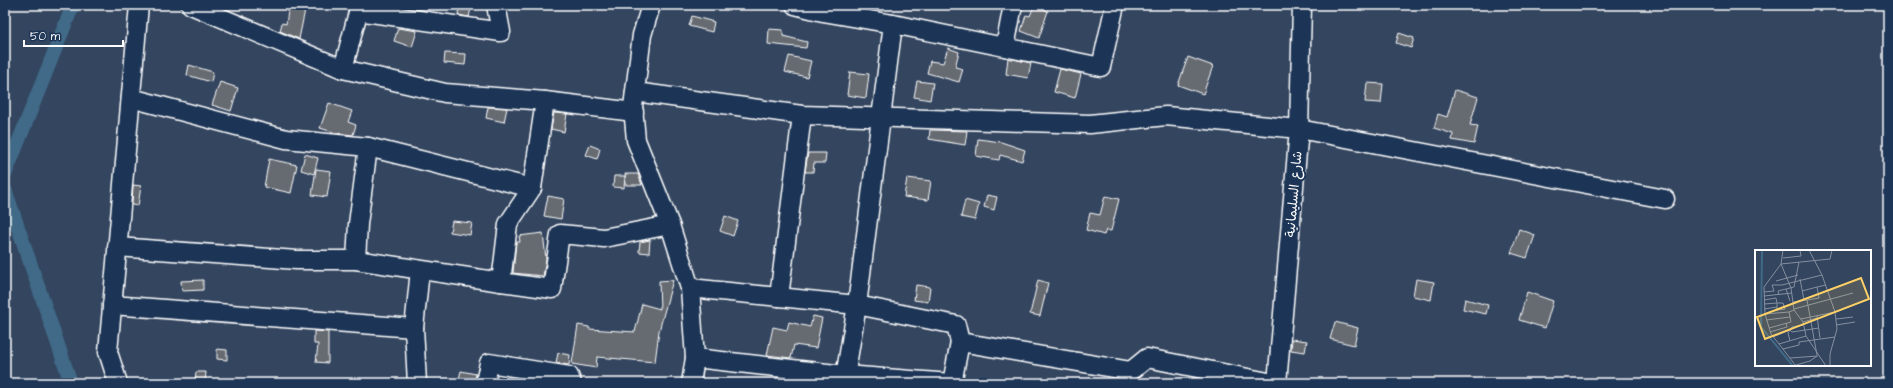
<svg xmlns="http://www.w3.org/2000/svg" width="1893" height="388" viewBox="0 0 1893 388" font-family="'Architects Daughter','Playpen Sans Arabic',sans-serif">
<rect width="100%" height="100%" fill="#33455f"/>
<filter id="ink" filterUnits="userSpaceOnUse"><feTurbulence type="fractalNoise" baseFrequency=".025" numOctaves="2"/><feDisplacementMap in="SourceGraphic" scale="8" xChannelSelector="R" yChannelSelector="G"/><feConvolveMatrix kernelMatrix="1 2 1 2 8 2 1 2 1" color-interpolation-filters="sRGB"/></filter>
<g filter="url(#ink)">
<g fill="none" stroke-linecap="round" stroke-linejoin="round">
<!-- canal -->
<g stroke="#406a87" stroke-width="14">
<path d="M5,175L73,5"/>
<path d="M5,189L71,383"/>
</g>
</g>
<!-- building -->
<g fill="#666b71" stroke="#fff">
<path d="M289,5H306L299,39L280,31L282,23L286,24Z"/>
<path d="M1034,6L1048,11L1039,38L1021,31L1026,15L1030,16Z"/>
<path d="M459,7L471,8L469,17L458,15Z"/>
<path d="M692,16L714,22L712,32L689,26Z"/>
<path d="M398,28L417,31L412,47L394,41Z"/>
<path d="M769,29L783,30V36L807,42L806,48L768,44Z"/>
<path d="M1399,33L1414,38L1411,48L1396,43Z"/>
<path d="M948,48L959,52L955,67L963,69L959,82L927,73L930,61L943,63Z"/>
<path d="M445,53L466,54L465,65L444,63Z"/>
<path d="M789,56L811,61L807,77L785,72Z"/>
<path d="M1188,57L1213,66L1203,94L1178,85Z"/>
<path d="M1008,58L1031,63L1028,78L1006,74Z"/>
<path d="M189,65L213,72L211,82L187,75Z"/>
<path d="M1060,69L1081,74L1075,98L1054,92Z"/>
<path d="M850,72L869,74L866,98L847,95Z"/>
<path d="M917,81L933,83L930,100L914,97Z"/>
<path d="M220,82L238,88L231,111L212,105Z"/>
<path d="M1367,83L1383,84L1381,103L1365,102Z"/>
<path d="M1455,90L1478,97L1470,125L1478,126L1474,144L1452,140L1453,134L1434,128L1438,114L1447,117Z"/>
<path d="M329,103L352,111L348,122L356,125L353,135L336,133L320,128Z"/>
<path d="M488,107L507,108L504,122L486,118Z"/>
<path d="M554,113L567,114L564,132L551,129Z"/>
<path d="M930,130L967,131L965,145L929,139Z"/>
<path d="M978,139L1001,142L1025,150L1022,161L1000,155L999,160L976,156Z"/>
<path d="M590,145L600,149L597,159L586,155Z"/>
<path d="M808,153H826L825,163H814L813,172H805Z"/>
<path d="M305,154L318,158L314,174L301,170Z"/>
<path d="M269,159L297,165L291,193L264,187Z"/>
<path d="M316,169L331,171L327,197L312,195Z"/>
<path d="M625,174H638L642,185H626Z"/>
<path d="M614,176H625L624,188L613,187Z"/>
<path d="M907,178L931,181L928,200L904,197Z"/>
<path d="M133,185L141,186L138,206L132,205Z"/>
<path d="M987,195L997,197L994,210L984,207Z"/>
<path d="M548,196L564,199L561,219L544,216Z"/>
<path d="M1105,196L1119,199L1111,231L1106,230L1104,235L1086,230L1090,213L1100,215Z"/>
<path d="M965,200L979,204L975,220L961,217Z"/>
<path d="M725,216L738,221L733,236L720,231Z"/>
<path d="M452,221L472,223L470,235L450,232Z"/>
<path d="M1519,229L1535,235L1527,258L1511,253Z"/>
<path d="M543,233L546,259L543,276L513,273L516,242H520L519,236Z"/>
<path d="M650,240L649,253L639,252L640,242Z"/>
<path d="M1416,279L1434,282L1431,300L1413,296Z"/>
<path d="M203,280V290L182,291L181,281Z"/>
<path d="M673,280L659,331L655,362L597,357L596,368L572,364L578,325L589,327V329L635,332L642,304L660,309L659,281Z"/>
<path d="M1038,280L1048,283L1040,316L1030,314Z"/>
<path d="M916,285L930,287L928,302L914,300Z"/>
<path d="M1527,292L1553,301L1545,328L1519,320Z"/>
<path d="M1465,299L1488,305L1486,314L1463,309Z"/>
<path d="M813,316L822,318L816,348L794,345L791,358L767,355L773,327L787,330L789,322L810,327Z"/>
<path d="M1335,322L1358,328L1354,345L1330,339Z"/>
<path d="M314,331L328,332V363L316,362L318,344H314Z"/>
<path d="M1292,339L1307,341L1305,352L1291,350Z"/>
<path d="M217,349L227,350V360L217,359Z"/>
<path d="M558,353L570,355L569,365L556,363Z"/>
<path d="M461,371L476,374L475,383H458Z"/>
<path d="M196,372H206L205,383H195Z"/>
</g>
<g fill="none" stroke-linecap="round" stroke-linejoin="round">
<!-- minor casing -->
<g stroke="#fff" stroke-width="21">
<g id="minor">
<path d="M191,5L343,69L445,93L545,101"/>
<path d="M651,5L642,35L633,107L636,140L670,225L690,288L695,358L691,383"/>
<path d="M795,5L823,12L893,24L857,305L844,383"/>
<path d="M358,11L501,32L496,5"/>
<path d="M893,24L1101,67L1115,5"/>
<path d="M1005,47L1013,5"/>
<path d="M343,69L360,5"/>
<path d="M635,92L802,115L1090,124L1166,116L1299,129L1665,199"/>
<path d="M131,98L286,139L368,147L532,188"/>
<path d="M117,247L297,260H356L501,282L508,224L532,188L545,101L634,112"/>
<path d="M356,260L358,224L368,147"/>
<path d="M501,282L552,289L560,234L604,238L670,225"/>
<path d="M690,288L857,305L956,325L960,342L1131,371L1147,358L1273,383"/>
<path d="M779,297L802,115"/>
<path d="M112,305L414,328L420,270"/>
<path d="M414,328L417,383"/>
<path d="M695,358L845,375L951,383"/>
<path d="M118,383L108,352L139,5"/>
<path d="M485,383L489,363L569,376L572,383"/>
<path d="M952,383L960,342"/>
<path d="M1277,383L1299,129L1302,5"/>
</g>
</g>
<!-- minor -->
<use href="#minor" stroke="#1d3557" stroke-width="18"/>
</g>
</g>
<g text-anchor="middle" stroke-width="4" stroke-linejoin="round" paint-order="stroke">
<!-- street labels -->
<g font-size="13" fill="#fff" stroke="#1d3557">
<text transform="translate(1293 194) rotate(-85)" y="5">شارع السليمانية</text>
</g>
</g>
<!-- overview -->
<g transform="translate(1755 250)">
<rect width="116" height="116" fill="#33455f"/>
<path fill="none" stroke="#406a87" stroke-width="2" d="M7,0L6,77L38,116"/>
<path fill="none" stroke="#858f9f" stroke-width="1" d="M28,0L26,14L9,37L10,64L16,84L24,94L51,86M54,0L67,25L80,62L82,79L75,104V116M28,8L46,6L45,0M45,29L49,50M21,31L43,25M31,39L35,51M47,41L62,37M9,42L19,41L17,35H27L67,25M24,45L23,41L39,37L44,12M9,46L37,43M9,50L21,48L22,53H28L30,59L22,60M52,50L64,48L62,37L71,35M38,52L52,50L62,105M9,54L22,53V61M9,59L22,57M39,59L98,43M10,64L34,62M62,66L65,88M46,69L80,62M81,69L98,67M11,70L35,67M48,72L62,68M81,75L100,72M14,78L36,72L34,62L39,60M15,82L32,77L31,73M18,87L35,80L37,82L64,78M35,91L33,83L37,77L48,75M24,94L41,116M28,99L44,95V92L80,87M35,108L63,106M41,115L55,111L62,106M71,116L51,86L48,72L39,60L36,38L26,14L75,9L77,0"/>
<path fill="#ffd166" fill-opacity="0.15" stroke="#ffd166" stroke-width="2" d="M106,28L114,49L10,89L2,67Z"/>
<rect width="116" height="116" fill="none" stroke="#fff" stroke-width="2"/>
</g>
<!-- margin -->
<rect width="1893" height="388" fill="none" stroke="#1d3557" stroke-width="20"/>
<rect x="10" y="10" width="1873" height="368" fill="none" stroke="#fff" stroke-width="1.5" filter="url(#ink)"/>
<!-- scale -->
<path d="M24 40v6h99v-6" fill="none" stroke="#ffffff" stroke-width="2"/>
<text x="30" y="40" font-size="12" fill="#ffffff" stroke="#1d3557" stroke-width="3" paint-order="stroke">50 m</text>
</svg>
